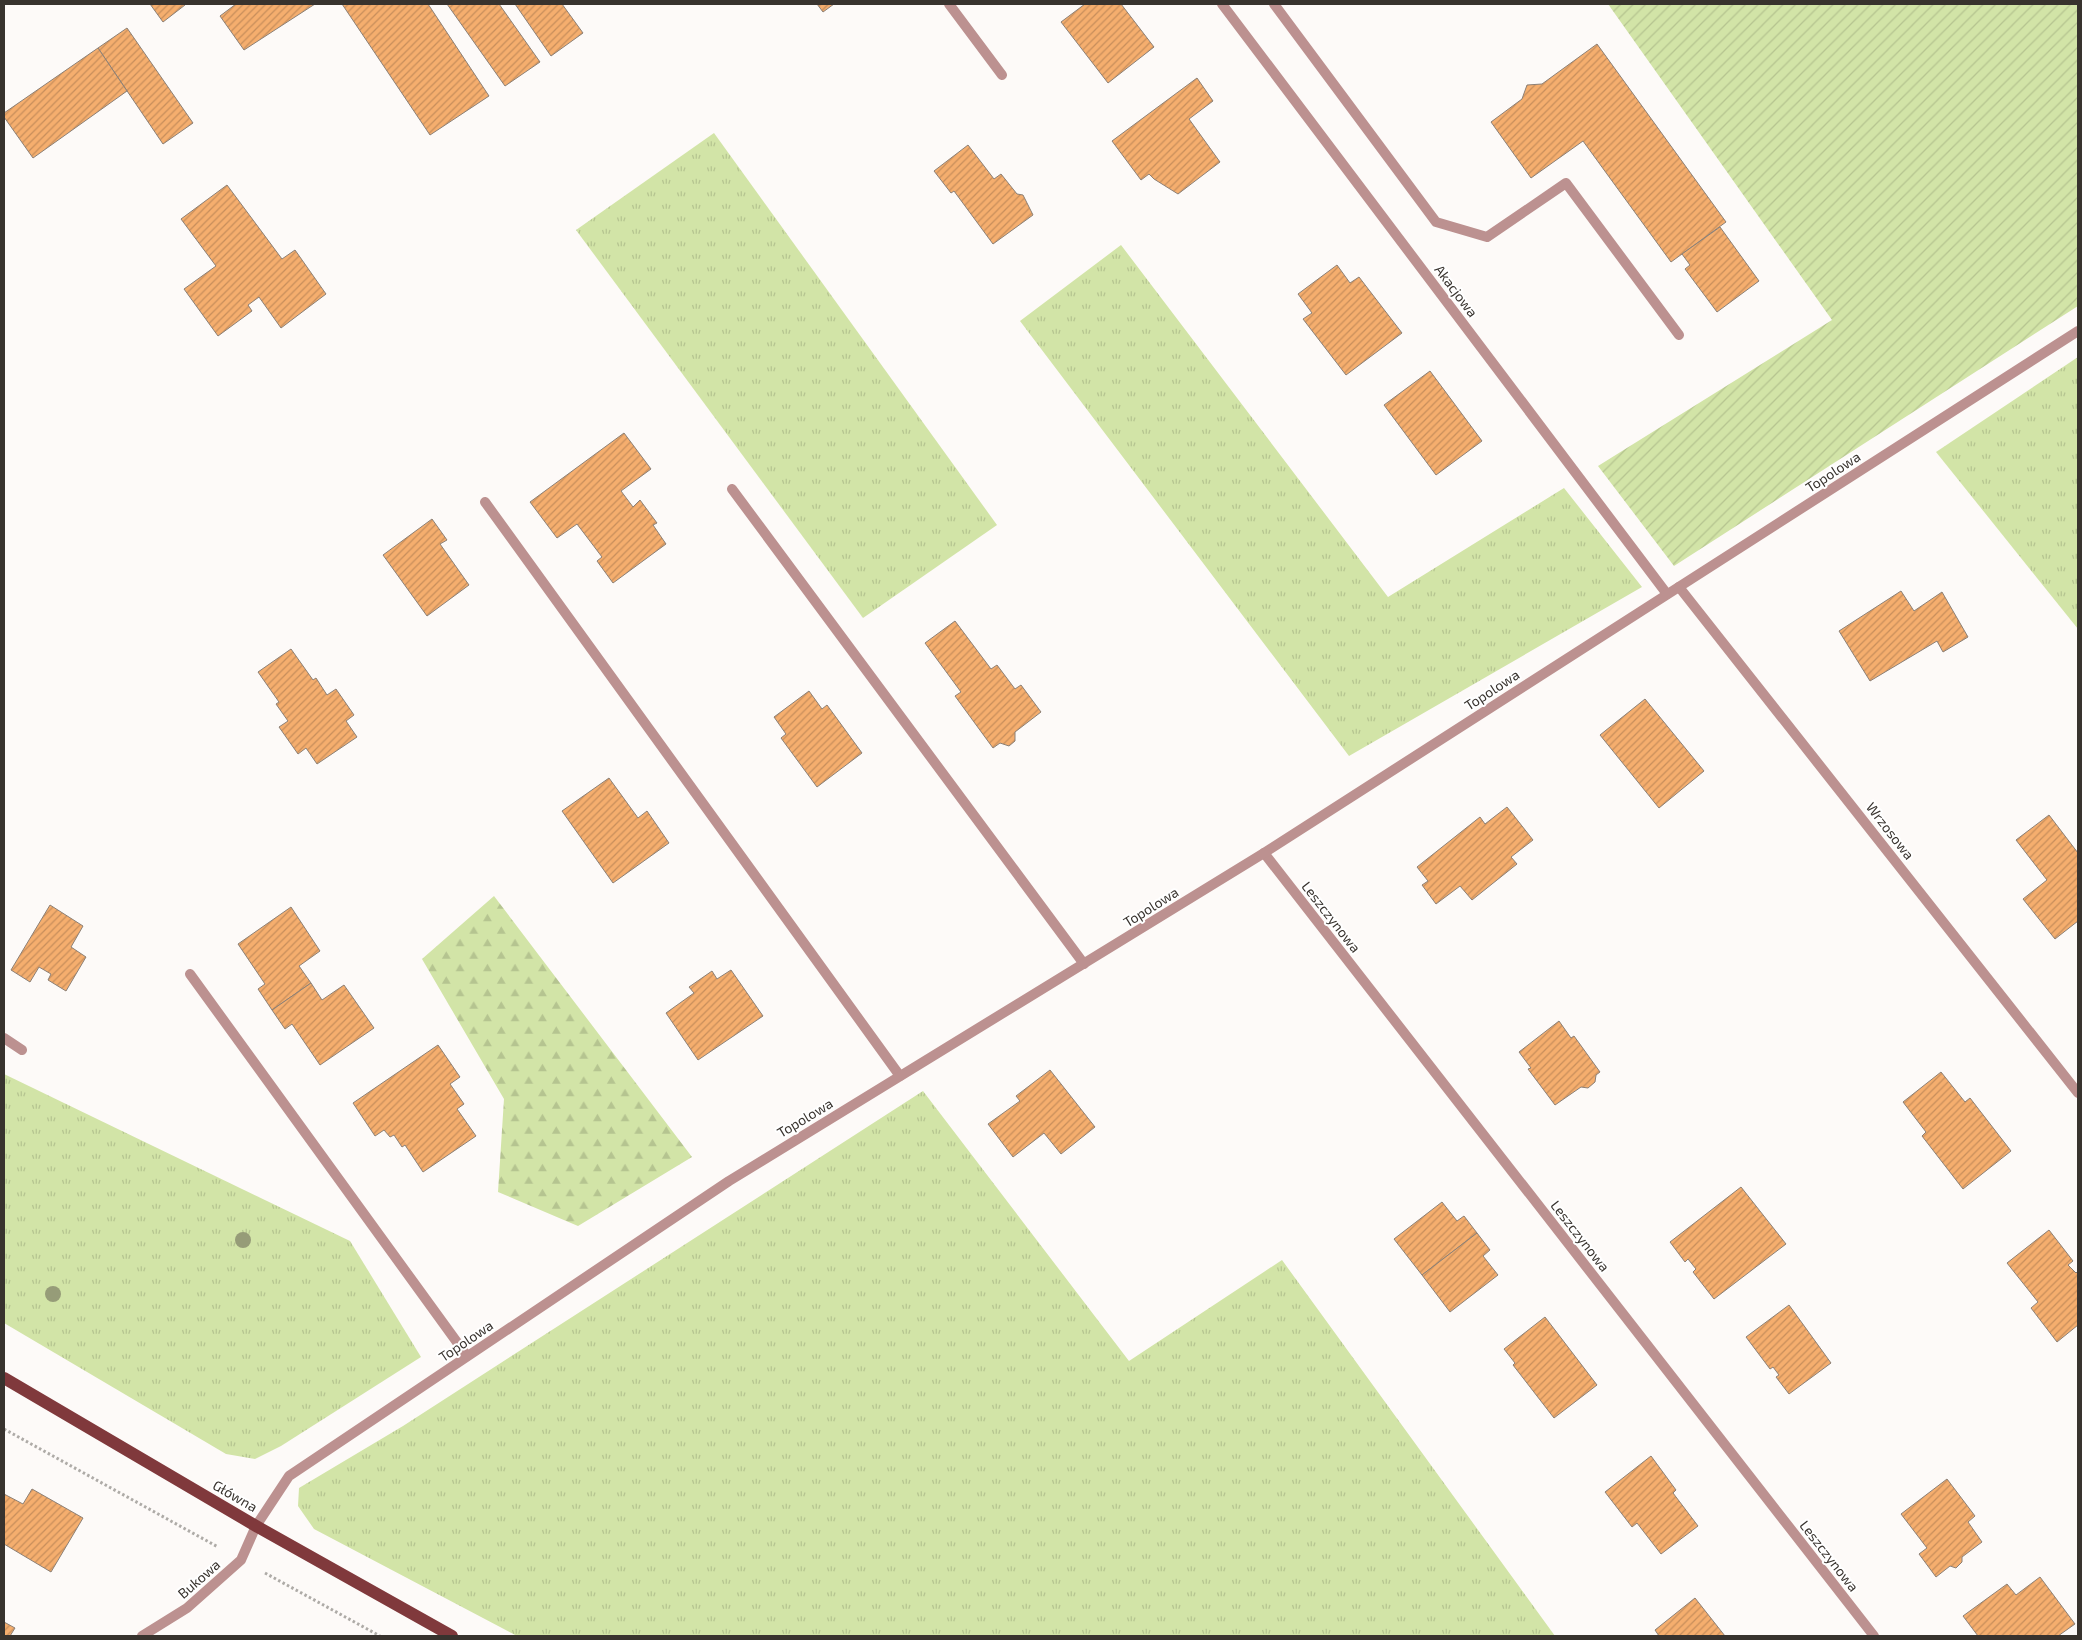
<svg xmlns="http://www.w3.org/2000/svg" width="2082" height="1640" viewBox="0 0 2082 1640" font-family="'Exo 2',sans-serif">
<defs>
<pattern id="grass-tufts" width="24" height="20" patternUnits="userSpaceOnUse" patternTransform="scale(1.25)"><rect width="24" height="20" fill="#d2e4a7"/><path d="M3 7l-1-3M5 7V3M7 7l1-3M15 17l-1-3M17 17v-4M19 17l1-3" fill="none" stroke="#b5c490"/></pattern>
<pattern id="forest-firs" width="22" height="20" patternUnits="userSpaceOnUse" patternTransform="scale(1.25)"><rect width="22" height="20" fill="#d2e4a7"/><path d="M5 1l3.5 6h-7zM16 11l3.5 6h-7z" fill="#b5c490"/></pattern>
<pattern id="garden-furrows" width="10" height="10" patternUnits="userSpaceOnUse" patternTransform="scale(1.25)"><rect width="10" height="10" fill="#d2e4a7"/><path d="M-1 1l2-2M0 10L10 0M9 11l2-2" fill="none" stroke="#b5c490"/></pattern>
<pattern id="building-hatch" width="6" height="6" patternUnits="userSpaceOnUse" patternTransform="scale(1.25)"><rect width="6" height="6" fill="#f5ae6e"/><path d="M-1 1l2-2M0 6l6-6M5 7l2-2" fill="none" stroke="#c78e5b"/></pattern>
</defs>
<rect width="100%" height="100%" fill="#fdfaf8"/>
<!-- grass -->
<g fill="url(#grass-tufts)">
<path d="M714,133L997,525L863,618L576,230Z"/>
<path d="M1121,245L1388,597L1564,488L1642,587L1349,756L1020,321Z"/>
<path d="M2078,357V629L1936,452Z"/>
<path d="M4,1074L350,1241L421,1357L281,1446L255,1459L226,1454L4,1323Z"/>
<path d="M923,1091L1129,1361L1282,1260L1555,1636H517L314,1529L298,1506L299,1488L403,1426Z"/>
</g>
<!-- forest -->
<path fill="url(#forest-firs)" d="M494,896L692,1157L578,1226L498,1192L504,1099L422,959Z"/>
<!-- garden -->
<path fill="url(#garden-furrows)" d="M1608,4H2078V306L1674,566L1598,466L1832,320Z"/>
<!-- building -->
<g fill="url(#building-hatch)" stroke="#8c8076">
<path d="M150,4H184L185,5L163,22Z"/>
<path d="M236,4H315L244,50L220,16Z"/>
<path d="M342,4H428L489,96L430,135Z"/>
<path d="M447,4H499L540,62L505,86Z"/>
<path d="M515,4H562L583,33L551,56Z"/>
<path d="M817,4H834L823,12Z"/>
<path d="M1085,4H1121L1154,47L1108,83L1061,22Z"/>
<path d="M127,28L193,123L163,144L98,48Z"/>
<path d="M1597,44L1726,222L1671,262L1583,141L1531,178L1491,122L1522,99L1527,85L1542,84Z"/>
<path d="M98,48L127,91L33,158L4,117V113Z"/>
<path d="M1197,78L1213,101L1189,119L1220,162L1178,194L1154,179L1149,174L1141,180L1112,141Z"/>
<path d="M968,145L994,179L1001,174L1017,194L1023,195L1033,215L993,244L954,191L951,193L934,171Z"/>
<path d="M227,185L282,259L295,250L326,294L281,328L259,297L248,305L252,311L218,336L184,289L216,266L181,219Z"/>
<path d="M1720,227L1759,281L1717,312L1685,269L1690,265L1682,254Z"/>
<path d="M1337,265L1350,283L1359,277L1402,333L1346,375L1303,319L1312,313L1298,294Z"/>
<path d="M1430,371L1482,441L1436,475L1384,405Z"/>
<path d="M624,433L651,469L621,491L633,507L640,500L657,523L653,525L666,544L613,583L597,561L602,557L577,524L557,538L530,502Z"/>
<path d="M432,519L447,540L440,544L469,585L427,616L383,555Z"/>
<path d="M1901,591L1914,611L1942,592L1968,637L1943,652L1937,641L1870,681L1839,631Z"/>
<path d="M955,621L991,669L997,665L1015,689L1021,685L1041,712L1015,732V741L1009,746L1000,743L993,748L955,696L961,692L925,643Z"/>
<path d="M291,649L313,680L316,678L327,695L336,689L354,715L346,721L357,737L317,764L306,748L298,754L279,727L288,721L276,704L279,702L258,672Z"/>
<path d="M809,691L822,709L827,705L862,753L817,787L781,738L786,734L774,717Z"/>
<path d="M1645,699L1704,771L1659,808L1600,735Z"/>
<path d="M609,778L638,818L647,811L669,843L613,883L562,811Z"/>
<path d="M1507,807L1533,840L1511,857L1517,864L1472,900L1460,886L1436,904L1422,885L1428,881L1417,867L1480,817L1485,824Z"/>
<path d="M2049,815L2078,853V921L2055,939L2023,899L2047,880L2016,840Z"/>
<path d="M50,905L83,926L71,947L86,957L66,991L48,980L51,974L39,967L30,982L11,970Z"/>
<path d="M291,907L320,951L299,966L311,983L272,1010L258,989L265,984L238,944Z"/>
<path d="M731,970L763,1016L698,1060L666,1013L694,993L689,987L712,971L717,979Z"/>
<path d="M311,983L322,1000L344,985L374,1028L320,1065L292,1024L285,1029L272,1010Z"/>
<path d="M1559,1021L1571,1038L1574,1036L1600,1072L1596,1075L1595,1082L1588,1088L1581,1087L1555,1105L1528,1069L1531,1068L1519,1052Z"/>
<path d="M438,1045L460,1077L450,1084L464,1104L457,1109L476,1136L423,1172L405,1145L402,1147L394,1135L390,1137L384,1130L375,1136L353,1103Z"/>
<path d="M1050,1070L1095,1127L1061,1154L1044,1133L1013,1157L988,1124L1020,1101L1016,1096Z"/>
<path d="M1941,1072L1965,1102L1970,1098L2011,1151L1963,1189L1922,1136L1926,1132L1903,1102Z"/>
<path d="M1741,1187L1786,1244L1714,1299L1693,1272L1696,1269L1688,1259L1685,1262L1670,1242Z"/>
<path d="M1442,1202L1457,1221L1464,1216L1477,1233L1422,1275L1394,1239Z"/>
<path d="M2049,1230L2073,1261L2068,1265L2076,1273L2078,1271V1325L2057,1342L2031,1308L2038,1302L2007,1263Z"/>
<path d="M1477,1233L1490,1250L1483,1256L1498,1275L1450,1312L1422,1275Z"/>
<path d="M1789,1305L1831,1363L1789,1394L1776,1377L1779,1375L1773,1367L1770,1369L1746,1337Z"/>
<path d="M1545,1317L1597,1385L1554,1418L1513,1365L1515,1363L1504,1349Z"/>
<path d="M1651,1456L1676,1490L1673,1493L1698,1526L1661,1554L1637,1523L1632,1527L1605,1492Z"/>
<path d="M1947,1479L1975,1516L1968,1522L1982,1542L1962,1557V1562L1956,1568L1950,1566L1936,1577L1919,1554L1927,1548L1901,1514Z"/>
<path d="M32,1489L83,1518L51,1572L4,1544V1494L23,1504Z"/>
<path d="M2040,1577L2075,1624L2058,1636H1978L1963,1616L2007,1584L2016,1595Z"/>
<path d="M1695,1598L1725,1636H1659L1655,1630Z"/>
<path d="M4,1622L15,1628L10,1636H4Z"/>
</g>
<g fill="none" stroke-linecap="round" stroke-linejoin="round">
<!-- path -->
<g stroke="#aeaba7" stroke-width="3" stroke-dasharray="2.5 2.5" stroke-linecap="butt">
<path d="M4,1429L218,1547"/>
<path d="M265,1573L380,1636"/>
</g>
<!-- lane -->
<g stroke="#bc9190" stroke-width="10">
<path d="M949,4L1002,75"/>
<path d="M1274,4L1436,222L1487,237L1566,183L1679,335"/>
<path d="M732,489L1084,964"/>
<path d="M190,974L467,1356"/>
</g>
<!-- street -->
<g stroke="#bc9190" stroke-width="10">
<path d="M1222,4L1667,594"/>
<path d="M485,502L900,1076"/>
<path d="M1679,587L2078,1093"/>
<path d="M1264,853L1874,1636"/>
<path d="M4,1038L22,1050"/>
<path d="M142,1636L187,1608L241,1560L256,1526L289,1476L729,1181L1264,853L2078,331"/>
</g>
<!-- primary -->
<path stroke="#80393c" stroke-width="12" d="M4,1378L256,1526L452,1636"/>
</g>
<!-- trees -->
<g fill="#969c78">
<circle cx="243" cy="1240" r="8"/>
<circle cx="53" cy="1294" r="8"/>
</g>
<g text-anchor="middle" stroke-width="4" stroke-linejoin="round" paint-order="stroke">
<!-- street labels -->
<g font-size="14" fill="#38332e" stroke="#fff">
<text transform="translate(1456 291) rotate(53)" y="5">Akacjowa</text>
<text transform="translate(1833 472) rotate(-33)" y="5">Topolowa</text>
<text transform="translate(1492 690) rotate(-33)" y="5">Topolowa</text>
<text transform="translate(1890 831) rotate(52)" y="5">Wrzosowa</text>
<text transform="translate(1151 907) rotate(-32)" y="5">Topolowa</text>
<text transform="translate(1331 917) rotate(52)" y="5">Leszczynowa</text>
<text transform="translate(805 1118) rotate(-31)" y="5">Topolowa</text>
<text transform="translate(1580 1236) rotate(52)" y="5">Leszczynowa</text>
<text transform="translate(466 1341) rotate(-34)" y="5">Topolowa</text>
<text transform="translate(235 1496) rotate(30)" y="5">Główna</text>
<text transform="translate(1829 1556) rotate(52)" y="5">Leszczynowa</text>
<text transform="translate(199 1579) rotate(-41)" y="5">Bukowa</text>
</g>
</g>
<!-- border -->
<rect width="2082" height="1640" fill="none" stroke="#38332e" stroke-width="10"/>
</svg>
